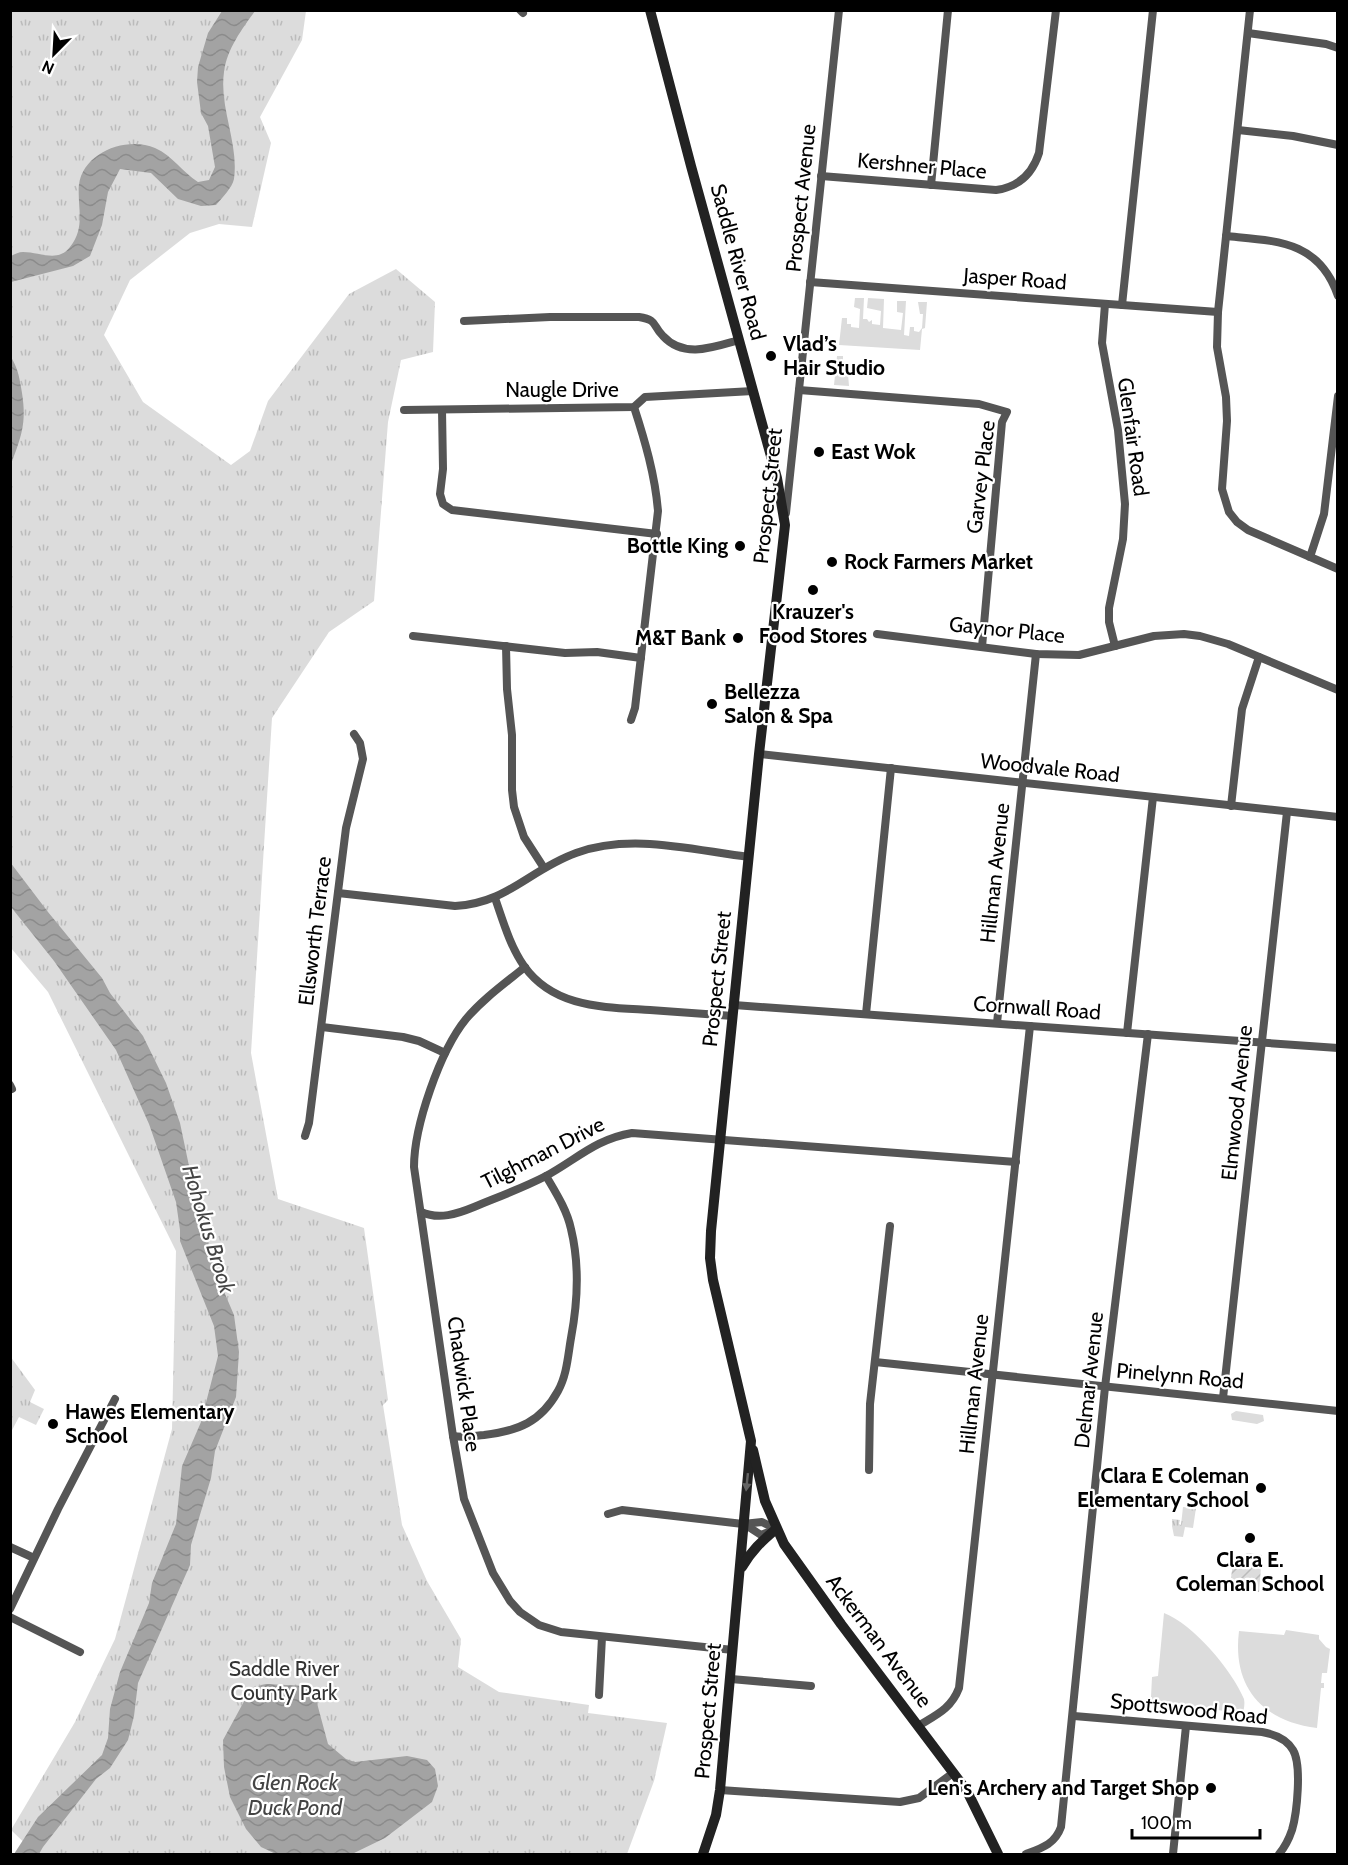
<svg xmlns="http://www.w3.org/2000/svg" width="1348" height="1865" viewBox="0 0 1348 1865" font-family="Cabin,sans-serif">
<defs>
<pattern id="park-tufts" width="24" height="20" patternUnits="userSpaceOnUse" patternTransform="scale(1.5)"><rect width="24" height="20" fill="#dcdcdc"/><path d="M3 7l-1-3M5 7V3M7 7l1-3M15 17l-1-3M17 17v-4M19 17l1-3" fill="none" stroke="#bbb"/></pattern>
<pattern id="garden-furrows" width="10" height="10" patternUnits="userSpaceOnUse" patternTransform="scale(1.5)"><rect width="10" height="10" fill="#dcdcdc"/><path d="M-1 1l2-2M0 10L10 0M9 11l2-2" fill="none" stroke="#bbb"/></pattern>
<pattern id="water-waves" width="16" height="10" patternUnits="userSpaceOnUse" patternTransform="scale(1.5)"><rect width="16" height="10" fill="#a3a3a3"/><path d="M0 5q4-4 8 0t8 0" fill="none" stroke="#8b8b8b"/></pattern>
</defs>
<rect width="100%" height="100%" fill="#fff"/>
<!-- grass -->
<g fill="#dcdcdc">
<path d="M855,298H864L863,319H867L869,322L872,320V324L880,325L881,311L867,308L868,298L884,299L883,328L901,330L903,313L897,312V301H906L904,335L909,336L910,327H914V331L919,332L922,328L923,314H920L918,302H927L925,328L922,329L920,350L839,345L842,318H847V324H851V327L859,328L860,309L854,307Z"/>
<path d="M837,356H843V373L848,374L849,386L834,385Z"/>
<path d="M1236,1411L1263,1415L1264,1421L1257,1424L1232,1420L1231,1414Z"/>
<path d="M1164,1613C1193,1624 1232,1670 1244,1699C1245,1704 1244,1708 1243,1713L1182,1706L1180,1715L1164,1713L1162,1706H1155L1151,1697L1152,1677L1158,1676Z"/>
<path d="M1286,1630L1319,1635V1639L1326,1647L1330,1649L1327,1673H1322L1321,1683H1324V1688H1321L1317,1728C1262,1721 1232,1687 1239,1631L1284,1635Z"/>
</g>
<!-- park -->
<g fill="url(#park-tufts)">
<path d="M10,11H306L302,40L260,117L271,143L252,227L219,224L190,233L130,280L104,335L143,402L231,465L250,451L268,401L349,294L396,269L435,302L433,352L401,360L388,422L374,601L329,632L272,718L251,1053L278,1199L364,1228L388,1400L383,1405L402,1525L427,1581L461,1639L458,1667L499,1692L589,1705L588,1713L667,1723L654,1781L627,1854H36L11,1830L75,1722L115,1639L172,1429L176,1251L48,992L11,948Z"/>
<path d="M10,1356L35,1390L30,1402L44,1409L36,1425L19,1417L11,1432Z"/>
<path d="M1183,1507L1196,1508L1193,1528L1185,1527L1183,1537L1174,1536L1172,1526V1519L1180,1520L1179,1524L1181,1525Z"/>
</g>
<!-- garden -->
<path fill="url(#garden-furrows)" d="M1247,1553L1262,1555L1259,1592L1234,1589L1230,1585L1233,1563Z"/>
<!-- water -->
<g fill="url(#water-waves)">
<path d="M222,11H255C242,29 227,49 224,72C219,108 239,143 234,179C232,188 222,198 216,205L201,206L178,199L151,173L120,169L108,192L102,225L90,256L73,266L11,282V256C15,254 19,252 23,252C40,252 58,263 70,247C86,227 77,207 79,185C83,152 127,136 155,148C173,156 182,172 198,182L209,180L215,167L208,126L201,113L197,82L198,67L208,33Z"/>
<path d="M11,357C17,367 19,375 21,387C27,420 23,433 11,464Z"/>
<path d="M10,862L48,912L102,978L110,993L143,1036L166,1083L180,1123L193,1185L206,1223L210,1255L222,1277L225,1294L234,1315L239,1352L236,1397L215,1451L211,1478L191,1545L190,1565L138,1683L134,1716L128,1740L110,1768L96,1779L43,1847L39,1854H14L38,1817L102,1755L108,1738L110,1709L120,1672L149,1603L152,1583L176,1524L182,1466L201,1422L218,1356L214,1326L180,1241V1230L176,1202L149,1124L116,1050L54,961L11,907Z"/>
<path d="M266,1684L306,1686L314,1692L328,1744L346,1759L355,1762L407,1756L427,1760L435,1769L438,1786L432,1802L385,1838L352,1854H276L261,1847L246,1829L230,1797L224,1767L223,1740L248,1694L261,1685Z"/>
</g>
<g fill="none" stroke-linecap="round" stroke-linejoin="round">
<!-- street -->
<g stroke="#555" stroke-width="8">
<path d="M520,10L523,13"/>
<path d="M1250,10L1218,312L1217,347L1226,397L1227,421L1222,489L1229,512L1237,522L1248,530L1338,569"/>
<path d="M1248,33L1326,44L1338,48"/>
<path d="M1238,130L1293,136L1338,145"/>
<path d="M821,176L996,190C1018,187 1032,175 1039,153L1056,10"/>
<path d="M931,185L948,10"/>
<path d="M1226,236C1276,241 1319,240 1338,296"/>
<path d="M810,282L1218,312"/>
<path d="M1105,304L1102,343L1118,430L1125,504L1123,539L1109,608V622L1115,646"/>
<path d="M1122,305L1153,10"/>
<path d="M464,321L550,317H639C658,320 652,325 663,336C684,359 714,347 739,340"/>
<path d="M799,390L979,404L1007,412L1002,422L982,647"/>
<path d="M404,410L634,407L645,397L753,391"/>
<path d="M442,410L443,469L440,494L443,504L452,510L657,534"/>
<path d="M786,513L839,10"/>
<path d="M1310,557L1324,514L1338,396"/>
<path d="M877,634L1036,654L1079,655L1154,636L1184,634L1200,636L1228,644L1338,690"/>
<path d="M413,636L565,653L597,652L641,658"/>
<path d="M506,646L507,689L512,735V790L514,807L524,837L544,868"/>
<path d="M631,720L635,708L658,511C655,475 645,441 634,407"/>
<path d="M759,754L1338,817"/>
<path d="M1231,806L1242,709L1259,657"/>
<path d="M338,893L455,906C508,903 529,870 576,853C631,833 692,850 749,857"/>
<path d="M495,898C503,921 510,946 524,966C554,1008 603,1007 650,1010C677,1012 705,1014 733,1016"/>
<path d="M525,967C504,984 483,999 466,1019C440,1051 414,1126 414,1167L453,1436L464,1499L493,1573L510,1601L520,1612L539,1625L561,1632L733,1650"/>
<path d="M734,1005L1338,1048"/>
<path d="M866,1014L891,768"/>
<path d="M997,1023L1036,654"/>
<path d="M322,1027L403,1037L419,1041L445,1053"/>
<path d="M1127,1033L1153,797"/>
<path d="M10,1085L12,1089"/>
<path d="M305,1136L309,1123L346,828L363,759L360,743L354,734"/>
<path d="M421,1212C439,1220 457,1214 474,1207C498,1197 523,1188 546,1176C577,1159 596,1139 632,1133L1016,1162"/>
<path d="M875,1362L1338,1411"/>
<path d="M1223,1398L1287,812"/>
<path d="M453,1436C464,1438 473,1436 484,1435C518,1431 541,1422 558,1391C567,1375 568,1355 571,1338C578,1301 580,1266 571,1229C567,1210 556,1193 546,1176"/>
<path d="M869,1470L870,1404L890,1226"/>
<path d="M608,1514L622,1510L743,1524L762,1522L776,1529"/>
<path d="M744,1524L761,1535L771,1531"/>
<path d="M10,1547L34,1558"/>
<path d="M10,1609L58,1509L115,1399"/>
<path d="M10,1617L80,1652"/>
<path d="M731,1679L811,1686"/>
<path d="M599,1695L602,1637"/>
<path d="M1074,1716L1262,1732C1274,1734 1286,1738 1293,1750C1302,1765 1297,1813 1292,1830C1289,1839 1285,1847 1279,1854"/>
<path d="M918,1726C936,1715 951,1709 959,1688L1030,1026"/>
<path d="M720,1790L900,1802L919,1798L953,1773"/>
<path d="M1026,1854C1042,1848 1055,1844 1061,1827L1105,1387L1148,1034"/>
<path d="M1173,1854L1186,1726"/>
</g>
<!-- secondary -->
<g stroke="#222" stroke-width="10">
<path d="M650,10L691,166L777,478L785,525L759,754L711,1231L710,1258L713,1280L751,1441L720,1790L716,1815L703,1854"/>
<path d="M753,1450L765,1501L784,1544L841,1624L967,1791L998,1854"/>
<path d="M742,1567C751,1551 762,1541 776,1529"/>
</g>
</g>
<!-- one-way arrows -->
<defs><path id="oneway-solid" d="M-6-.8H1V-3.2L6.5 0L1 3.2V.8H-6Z" transform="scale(1.5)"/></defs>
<use fill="#646464" href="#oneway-solid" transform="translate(747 1482) rotate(96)"/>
<!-- markers -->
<g fill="#000" stroke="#fff" stroke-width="2">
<circle cx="771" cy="356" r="6"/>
<circle cx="819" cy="452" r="6"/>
<circle cx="740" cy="546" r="6"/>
<circle cx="832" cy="562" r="6"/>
<circle cx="813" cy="590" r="6"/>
<circle cx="738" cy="638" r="6"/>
<circle cx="712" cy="704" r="6"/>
<circle cx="53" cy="1424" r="6"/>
<circle cx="1261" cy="1488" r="6"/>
<circle cx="1250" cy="1538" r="6"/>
<circle cx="1211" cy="1788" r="6"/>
</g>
<g text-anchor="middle" stroke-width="4.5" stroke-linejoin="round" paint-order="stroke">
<!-- street labels -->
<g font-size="21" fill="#000" stroke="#fff">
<text transform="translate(922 166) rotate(5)" y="7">Kershner Place</text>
<text transform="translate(801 198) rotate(-84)" y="7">Prospect Avenue</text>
<text transform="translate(738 262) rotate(75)" y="7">Saddle River Road</text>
<text transform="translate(1015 279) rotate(4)" y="7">Jasper Road</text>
<text x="562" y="397">Naugle Drive</text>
<text transform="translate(1133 437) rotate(82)" y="7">Glenfair Road</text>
<text transform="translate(981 477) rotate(-83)" y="7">Garvey Place</text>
<text transform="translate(768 496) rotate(-84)" y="7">Prospect Street</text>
<text transform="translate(1007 630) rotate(6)" y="7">Gaynor Place</text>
<text transform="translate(1050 768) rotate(6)" y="7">Woodvale Road</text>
<text transform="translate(995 873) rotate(-84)" y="7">Hillman Avenue</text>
<text transform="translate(315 931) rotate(-83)" y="7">Ellsworth Terrace</text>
<text transform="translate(717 979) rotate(-84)" y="7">Prospect Street</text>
<text transform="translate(1037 1008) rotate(4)" y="7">Cornwall Road</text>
<text transform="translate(1237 1103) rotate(-84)" y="7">Elmwood Avenue</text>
<text transform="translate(543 1153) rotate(-27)" y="7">Tilghman Drive</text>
<text transform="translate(1180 1376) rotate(5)" y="7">Pinelynn Road</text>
<text transform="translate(1089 1380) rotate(-84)" y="7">Delmar Avenue</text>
<text transform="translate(464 1384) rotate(82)" y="7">Chadwick Place</text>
<text transform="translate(974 1384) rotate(-84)" y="7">Hillman Avenue</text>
<text transform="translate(879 1641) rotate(53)" y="7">Ackerman Avenue</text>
<text transform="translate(1189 1709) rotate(6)" y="7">Spottswood Road</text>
<text transform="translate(708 1711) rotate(-85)" y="7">Prospect Street</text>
</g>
<!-- poi labels -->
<g font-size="21" font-weight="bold" fill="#000" stroke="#fff" text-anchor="start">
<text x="783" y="351">Vlad’s<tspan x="783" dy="24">Hair Studio</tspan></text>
<text x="831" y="459">East Wok</text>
<text x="728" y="553" text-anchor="end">Bottle King</text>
<text x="844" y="569">Rock Farmers Market</text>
<text x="813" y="619" text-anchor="middle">Krauzer's<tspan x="813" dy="24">Food Stores</tspan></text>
<text x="726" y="645" text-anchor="end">M&amp;T Bank</text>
<text x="724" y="699">Bellezza<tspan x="724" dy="24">Salon &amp; Spa</tspan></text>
<text x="65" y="1419">Hawes Elementary<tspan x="65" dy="24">School</tspan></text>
<text x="1249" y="1483" text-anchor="end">Clara E Coleman<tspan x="1249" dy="24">Elementary School</tspan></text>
<text x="1250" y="1567" text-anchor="middle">Clara E.<tspan x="1250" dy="24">Coleman School</tspan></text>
<text x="1199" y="1795" text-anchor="end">Len's Archery and Target Shop</text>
</g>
<!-- park labels -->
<g font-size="21" fill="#333" stroke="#fff">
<text x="284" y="1676">Saddle River<tspan x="284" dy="24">County Park</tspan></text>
</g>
<!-- water labels -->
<g font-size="22" font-style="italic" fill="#444" stroke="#fff">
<text transform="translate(209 1229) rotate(73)" y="8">Hohokus Brook</text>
<text x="295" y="1790">Glen Rock<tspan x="295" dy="25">Duck Pond</tspan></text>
</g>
</g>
<!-- border -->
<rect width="1348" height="1865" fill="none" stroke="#000000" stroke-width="24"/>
<!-- north arrow -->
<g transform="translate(54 54) rotate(204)" stroke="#ffffff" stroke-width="4.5" paint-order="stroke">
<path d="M0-4.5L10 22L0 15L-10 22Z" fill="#000000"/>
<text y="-9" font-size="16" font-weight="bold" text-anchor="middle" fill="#000000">N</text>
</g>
<!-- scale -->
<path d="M1132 1829v9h128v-9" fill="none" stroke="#000000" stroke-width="3"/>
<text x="1141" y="1829" font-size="18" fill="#000000" stroke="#ffffff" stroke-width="4.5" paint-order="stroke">100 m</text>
</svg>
